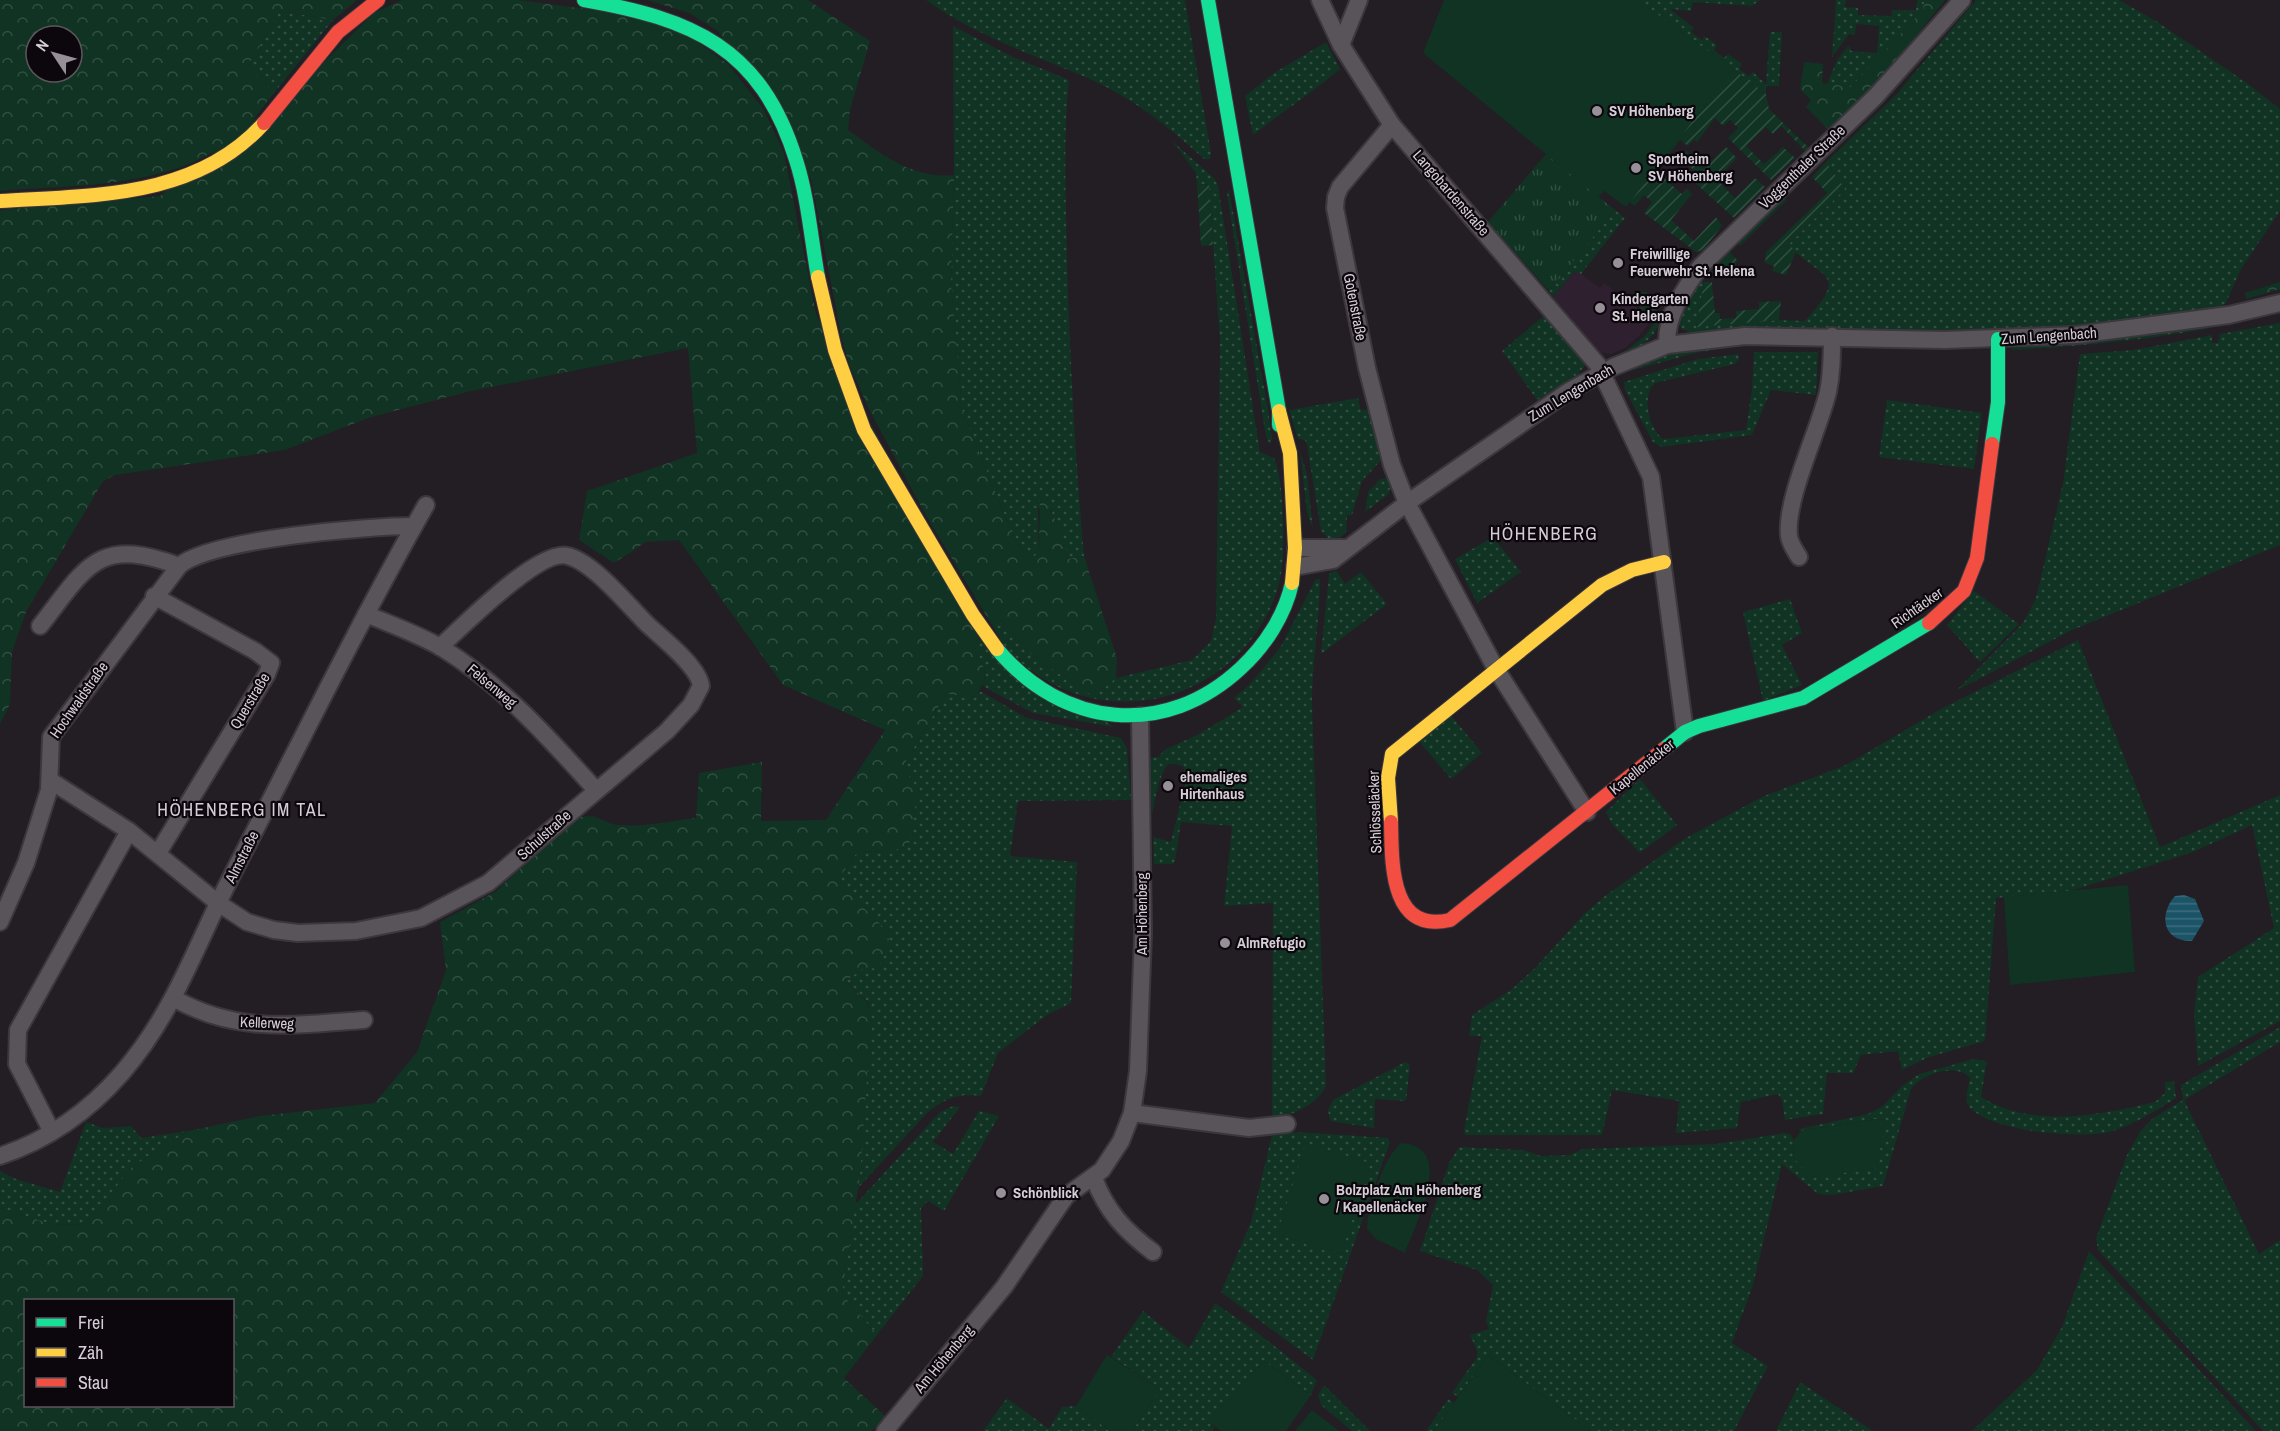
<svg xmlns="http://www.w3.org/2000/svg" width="2280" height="1431" viewBox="0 0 2280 1431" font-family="'Archivo Narrow',sans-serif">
<defs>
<pattern id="grass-dots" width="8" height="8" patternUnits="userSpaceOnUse" patternTransform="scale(1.5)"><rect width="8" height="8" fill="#103323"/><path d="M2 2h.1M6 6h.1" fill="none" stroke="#324f42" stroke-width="1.8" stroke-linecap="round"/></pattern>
<pattern id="forest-crowns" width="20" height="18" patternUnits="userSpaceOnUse" patternTransform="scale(1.5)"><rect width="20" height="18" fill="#103323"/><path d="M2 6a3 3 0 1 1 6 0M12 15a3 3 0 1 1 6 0" fill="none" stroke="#324f42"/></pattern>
<pattern id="park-tufts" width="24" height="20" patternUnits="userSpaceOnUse" patternTransform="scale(1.5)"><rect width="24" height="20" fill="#103323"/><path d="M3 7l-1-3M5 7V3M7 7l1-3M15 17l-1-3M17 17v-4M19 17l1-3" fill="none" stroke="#324f42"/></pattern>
<pattern id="garden-furrows" width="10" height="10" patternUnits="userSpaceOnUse" patternTransform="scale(1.5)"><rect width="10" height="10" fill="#103323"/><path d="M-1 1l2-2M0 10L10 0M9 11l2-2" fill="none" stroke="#324f42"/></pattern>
<pattern id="water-rules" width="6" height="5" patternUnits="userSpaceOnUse" patternTransform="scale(1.5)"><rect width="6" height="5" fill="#1c5467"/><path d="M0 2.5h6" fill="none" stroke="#3c6b7c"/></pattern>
</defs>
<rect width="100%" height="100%" fill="#231d24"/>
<!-- built -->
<path fill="#2f2030" d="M1576,270L1600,288L1604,283L1653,319L1639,336L1625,348L1611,354L1599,352L1553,297Z"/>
<!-- grass -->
<g fill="url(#grass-dots)">
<path d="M926,0H1185L1211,153L1210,159H1204C1169,127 1135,100 1092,80C1036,56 976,36 926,0Z"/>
<path d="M1638,0H1760L1752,6L1693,2L1691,11L1670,9L1694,28L1691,32L1702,40L1705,36L1717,45L1714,50L1724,58L1728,54L1742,64L1739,69L1749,76L1753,72L1766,84L1770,32H1782L1779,86H1766V94L1733,69L1629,202Z"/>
<path d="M1836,0H1846L1845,7L1858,8V15L1891,16L1892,10H1916L1917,0H1925L1924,10L1851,87L1827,84L1837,60L1849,45L1851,51L1877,53L1879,26L1856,24L1855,35L1849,34L1832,57Z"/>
<path d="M1976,0H2119L2156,21L2247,83L2280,109V211L2241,269L2226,303L2217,309C2142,321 2067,331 1991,332C1892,333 1793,323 1695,334L1682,329L1677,320L1696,280L1704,282L1696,326L1779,320L1805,321C1850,271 1823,281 1788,245L1845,189L1826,162L1895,96Z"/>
<path d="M280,11L333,20L274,93L248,66Z"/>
<path d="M953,26L1011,56L1069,80C1063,139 1066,198 1067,257C1070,357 1075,456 1084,556L1069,559L1051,510L1038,508L1039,550L1035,556H1026L1012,533L962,410L951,283L954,175Z"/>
<path d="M1326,42L1340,69C1312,93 1282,112 1253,135L1245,96L1274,73Z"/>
<path d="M1172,141L1214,178L1218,185L1260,452L1274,458C1282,477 1282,502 1283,521C1284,545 1284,571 1276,594C1237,703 1101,738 1016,658C1006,650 999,636 992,625L999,618L1034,657L1094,696L1116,678L1192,660L1211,641L1216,618L1220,343L1209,184L1197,185L1196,173Z"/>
<path d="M1229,189L1268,410L1272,439L1270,444L1266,437L1227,194Z"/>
<path d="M1615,210L1625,218L1581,274L1575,271L1553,297L1549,291Z"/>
<path d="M1635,292H1646L1659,299L1654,306L1658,308L1652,316L1627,298Z"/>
<path d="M1662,311L1664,312C1656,338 1643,347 1619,356L1646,335Z"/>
<path d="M1546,314L1583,358L1585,366L1578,374L1537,400L1502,351Z"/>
<path d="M2280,323V545L2070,631L1956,691L2023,623L2036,598L2063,483L2080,354L2134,350L2212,335V343H2218L2220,334Z"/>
<path d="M2209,325L2207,329C2142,340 2076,347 2010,350L2015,345Z"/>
<path d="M1732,344L1731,347L1696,353L1622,373C1651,352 1697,348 1732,344Z"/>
<path d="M1754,352H1818L1816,395L1771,390L1752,435L1661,447L1653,442L1625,390L1624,382L1698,359L1738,354L1739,359L1735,364L1655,383C1641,396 1649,429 1663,439L1746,430L1752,388Z"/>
<path d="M1358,398L1361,410L1370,409L1382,459L1362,481L1352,515H1347L1346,533L1336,539H1329L1321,531L1307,445L1305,440L1298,439L1289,410Z"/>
<path d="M1887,400L1982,413L1974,469L1879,457Z"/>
<path d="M1300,451L1307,474L1313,530L1307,512Z"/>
<path d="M1380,479L1386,478L1391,482L1389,494L1365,512L1368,492Z"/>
<path d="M1493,537L1521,572L1477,603L1455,559Z"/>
<path d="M1336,570L1345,584L1361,572L1387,604L1321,654L1329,574Z"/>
<path d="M1316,579H1320C1320,620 1312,661 1312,703L1326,1086C1316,1107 1292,1113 1272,1122L1273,903L1224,906L1232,826L1181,822L1175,861L1173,864H1154L1153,837L1171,842L1186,780L1182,779L1185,767C1181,766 1174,763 1170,764C1160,766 1154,806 1152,815L1149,758L1159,757L1164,750L1199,734L1243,707L1234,698L1250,684L1280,648Z"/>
<path d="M1974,591L2019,624L1980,662L1947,625Z"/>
<path d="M1790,599L1802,633L1782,645L1802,685L1763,701L1743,612Z"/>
<path d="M979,639L1114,727L1033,713L988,689L982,685L986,674L974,645Z"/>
<path d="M2078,640L2160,847L2280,795V1021L2198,1066L2194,1013L2198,977L2274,928L2252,825L2193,852L2071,891L1996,898L1985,1041L1929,1057L1902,1070L1898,1051L1861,1055L1853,1073H1827L1823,1114L1785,1120L1782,1100L1778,1094L1741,1102L1737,1128L1676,1133L1679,1101L1612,1090L1602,1135H1465L1464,1130L1482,1036H1469L1472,1015L1512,989L1536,967L1584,914L1605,896L1684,839L1764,796L1846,765L1941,709Z"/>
<path d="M980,691L1027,718L1121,738L1127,748L1131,800L1018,801L1010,856L1077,862L1071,1003L1047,1015L998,1053L981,1096C958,1093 945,1098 927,1113L858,1188L871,1022L868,1002L846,981L862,969L837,881L858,851L890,852L903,766L946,694L977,697Z"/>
<path d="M1449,713L1482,753L1451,779L1417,739Z"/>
<path d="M1640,779L1677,825L1640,853L1611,823L1606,812Z"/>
<path d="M2280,1027V1042L2184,1100L2259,1254L2280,1240V1431H2263L2108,1261L2098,1250L2096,1238L2127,1155L2140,1132L2153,1118L2183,1100L2181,1085Z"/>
<path d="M1974,1059L1987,1061L1981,1097C2033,1129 2100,1115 2155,1102L2165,1093V1082L2174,1081L2176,1098C2155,1111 2134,1125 2110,1132C2082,1139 1986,1132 1968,1105C1964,1099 1969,1085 1970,1078C1957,1062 1921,1074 1911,1089L1883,1186L1832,1195L1818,1194L1782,1164L1753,1285L1732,1343L1768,1366L1734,1431H1591L1488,1355L1458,1397L1452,1393L1477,1357V1351L1470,1335L1489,1329L1486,1321L1493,1285L1477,1270L1420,1251L1449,1163L1459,1147L1523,1150L1541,1156L1569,1155L1583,1149L1717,1144L1784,1133L1790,1134L1794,1140L1793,1157L1809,1174L1816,1177L1885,1120L1875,1119L1801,1131L1799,1129L1868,1114L1883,1106L1903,1085L1919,1074Z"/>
<path d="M1405,1062L1410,1065L1406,1101L1375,1099L1374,1128L1330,1121L1328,1110L1333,1100Z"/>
<path d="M953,1106L960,1107L933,1142L953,1154L979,1111L999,1116L944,1211L928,1201L921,1208L923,1276L877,1335L842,1294L855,1205L940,1112Z"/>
<path d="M86,1122L103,1128L131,1126L141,1138L188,1131L132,1167L86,1225L51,1224L0,1208V1171L16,1179L60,1192Z"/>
<path d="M1299,1132L1388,1138L1390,1142L1313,1360L1221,1292L1251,1222L1272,1135Z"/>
<path d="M2089,1251L2256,1431H1972L2037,1370L2062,1327Z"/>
<path d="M1215,1303L1258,1333L1317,1380L1311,1395L1264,1361L1209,1423L1214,1427L1213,1431H1132L1160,1389L1111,1357L1143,1311L1189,1348Z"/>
<path d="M1800,1382L1873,1431H1776Z"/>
<path d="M1324,1385L1370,1431H1352L1321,1405L1318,1395Z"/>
<path d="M1007,1398L1049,1429L1062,1407L1076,1406L1110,1431H983Z"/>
<path d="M1448,1399L1454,1403L1434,1431H1426Z"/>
</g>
<!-- forest -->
<g fill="url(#forest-crowns)" fill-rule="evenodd">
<path d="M0,0H357L333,20L280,11L248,66L274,93C263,106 252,124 238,135C172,189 81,184 0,191ZM36,36H72V72H36Z"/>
<path d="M402,0H518L618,13L686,34L729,65L764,110L784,153L816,314L979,639L974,645L986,674L977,697L946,694L903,766L918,790L909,845L890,852L858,851L837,881L886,930L890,944L878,968L862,969L846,981L868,1003L871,1022L860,1175L842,1294L877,1335L844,1378L885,1416L872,1431H0V1208L51,1224L85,1225L132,1167L188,1131L259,1116L375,1103L417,1052L446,970L440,922L495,892L575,819C598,810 600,824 620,825C644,827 671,821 696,818L699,773L762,762L761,821L826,820L885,730L783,685L679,540L646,542L614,563L579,540L587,491L697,453L688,348L471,391L371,417L285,450L115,475L103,481L26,612L12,652L10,704L0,724V210L160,196L317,69L374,13ZM26,1300H232V1406H26Z"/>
<path d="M647,0H808L870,41L850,110L848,130C881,154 912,179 954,175L951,283L962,410L1012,533L1026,556H1035L1039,550L1040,492L1061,531L1069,559L1084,556L1117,658L1116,678L1094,697L1034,657L999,618L992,625L925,514L869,409L850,367L842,340L811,179L718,31L689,13Z"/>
<path d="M1925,0H1945L1875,88L1829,130L1806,107L1811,100L1800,89L1804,62L1823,64L1822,83L1851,87L1923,10Z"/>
<path d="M2280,282V289L2246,299L2245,293Z"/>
</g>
<!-- park -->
<path fill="url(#park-tufts)" d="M1546,154L1615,210L1549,291L1488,222Z"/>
<!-- garden -->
<g fill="url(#garden-furrows)">
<path d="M1733,69L1766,94L1769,109L1809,148L1805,151L1781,126L1773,134L1766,127L1746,146L1764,164L1783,147L1795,158L1771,180L1728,138L1738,128L1730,120L1723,126L1715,118L1697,142L1694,140L1688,146L1680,140L1656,171L1682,194L1687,189L1692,194L1671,220L1694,241L1716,217L1722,226L1703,250L1696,252L1644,213L1652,202L1644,195L1635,206L1629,202Z"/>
<path d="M1726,147L1737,158L1716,179L1735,198L1755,178L1765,187L1734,218L1693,181L1699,175L1680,158L1686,150L1704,168Z"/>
<path d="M1826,162L1845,189L1789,244L1796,252L1786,275L1772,271L1774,266L1765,263L1766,252L1827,193L1812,177Z"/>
<path d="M1209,184L1213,245L1201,246L1197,185Z"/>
<path d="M1782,194L1787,200L1740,246L1737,242Z"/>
<path d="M1728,250L1737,260L1734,272L1710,273Z"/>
<path d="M1704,282H1712L1715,313H1720V319L1736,318V311L1759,309V302L1781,301L1779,320L1696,327Z"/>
</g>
<!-- pitch -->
<g fill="#103323">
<path d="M1444,0H1638L1733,69L1626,207L1604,191L1598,197L1423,53Z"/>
<path d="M2128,885L2135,972L2010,985L2004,897Z"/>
<path d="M1875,1119L1885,1120L1877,1168L1815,1177L1809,1175L1793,1157L1794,1140L1801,1131Z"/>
<path d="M1306,1143L1370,1163L1341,1254L1277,1234Z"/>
<path d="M1401,1143C1457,1146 1416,1223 1405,1253L1376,1239L1367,1229C1367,1206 1384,1157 1401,1143Z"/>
<path d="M1107,1355L1160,1389L1132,1431H1110L1076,1406Z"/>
<path d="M1488,1355L1591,1431H1434Z"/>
<path d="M1264,1361L1311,1395L1286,1431H1221L1208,1422Z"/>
<path d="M1312,1410L1339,1431H1295Z"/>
</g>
<!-- water -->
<path fill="url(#water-rules)" d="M2184,895L2195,899L2204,921L2192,941C2163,942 2158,915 2175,896Z"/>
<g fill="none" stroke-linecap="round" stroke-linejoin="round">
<!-- street casing -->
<g stroke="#3c373d" stroke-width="20">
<g id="street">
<path d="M1320,0L1341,45L1392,125L1598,365L1651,477L1685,732"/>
<path d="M1341,45L1359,0"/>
<path d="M1392,125L1340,187L1336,197L1335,208L1367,368L1392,465L1407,503L1496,669L1587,812"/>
<path d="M1667,345C1666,315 1683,291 1700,267L1876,96L1962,0"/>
<path d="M1296,548H1346"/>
<path d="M1799,557C1795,550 1790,544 1789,536C1785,499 1819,430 1828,392C1832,373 1832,355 1832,336"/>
<path d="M1295,567L1333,560L1407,503L1569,391L1613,367L1667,345L1745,336L1945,340L2076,335L2229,315L2280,303"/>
<path d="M154,596L255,651L271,663L267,674L158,853"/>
<path d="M366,614C392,625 418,634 442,648C502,685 549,738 595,789"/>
<path d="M40,626C87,566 97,536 179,566"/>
<path d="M51,781L129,831L218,903L247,922L274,930L298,933L356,931L421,918L488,883L667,731L691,705L701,686C699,667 662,638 648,625C628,605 594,563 568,556C540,547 462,627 440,647"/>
<path d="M0,922L26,863L49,790L51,737L179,566C210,539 369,526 414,526"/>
<path d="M175,999C238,1034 295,1025 364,1020"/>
<path d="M1132,1113L1249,1128L1287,1124"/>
<path d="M52,1132L17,1064L18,1030L129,831"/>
<path d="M0,1156C48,1140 89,1111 122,1073C173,1014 194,950 228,883C293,757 356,628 426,505"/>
<path d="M1094,1178C1106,1211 1125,1231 1153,1252"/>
<path d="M885,1431L1004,1287L1066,1196L1102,1170L1121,1141L1132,1113L1138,1071L1143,934L1140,716"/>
</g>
</g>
<!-- fast casing -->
<g stroke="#3c373d" stroke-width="16">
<g id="fast">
<path d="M584,0C692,19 761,47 796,160C808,197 811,239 818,277"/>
<path d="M1208,0L1279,411V425"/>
<path d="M1992,444L1998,402V339"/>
<path d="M997,649C1063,728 1165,739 1241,668C1265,646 1285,615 1292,583"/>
<path d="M1664,749L1685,732L1699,726L1803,698L1929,623"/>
</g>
</g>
<!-- slow casing -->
<g stroke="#3c373d" stroke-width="16">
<g id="slow">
<path d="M0,201C93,195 196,199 264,123"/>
<path d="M818,277L835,350L864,430L973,615L997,649"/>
<path d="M1279,411L1290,453L1295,548L1292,583"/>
<path d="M1391,822L1388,778L1392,754L1602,585L1632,570L1664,562"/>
</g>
</g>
<!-- jam casing -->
<g stroke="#3c373d" stroke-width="16">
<g id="jam">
<path d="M264,123L338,32L378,0"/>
<path d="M1929,623L1964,591L1977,558L1992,444"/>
<path d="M1391,822C1392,861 1389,934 1450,920L1664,749"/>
</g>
</g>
<!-- street -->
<use href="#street" stroke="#59545a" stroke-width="16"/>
<!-- fast -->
<use href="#fast" stroke="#16e098" stroke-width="14"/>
<!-- slow -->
<use href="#slow" stroke="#ffcf43" stroke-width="14"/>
<!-- jam -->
<use href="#jam" stroke="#f24e42" stroke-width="14"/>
</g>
<!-- markers -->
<g fill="#979098" stroke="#0c070c" stroke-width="2">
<circle cx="1597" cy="111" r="6"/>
<circle cx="1636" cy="168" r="6"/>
<circle cx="1618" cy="263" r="6"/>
<circle cx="1600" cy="308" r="6"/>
<circle cx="1168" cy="786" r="6"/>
<circle cx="1225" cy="943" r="6"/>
<circle cx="1001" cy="1193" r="6"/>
<circle cx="1324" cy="1199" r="6"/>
</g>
<g text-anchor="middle" stroke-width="4.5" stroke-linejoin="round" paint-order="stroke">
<!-- poi labels -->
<g font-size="15" font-weight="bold" fill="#d6ced7" stroke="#0c070c" text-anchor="start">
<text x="1609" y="116">SV Höhenberg</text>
<text x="1648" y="164">Sportheim<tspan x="1648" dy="17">SV Höhenberg</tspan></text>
<text x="1630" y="259">Freiwillige<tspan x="1630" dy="17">Feuerwehr St. Helena</tspan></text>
<text x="1612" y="304">Kindergarten<tspan x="1612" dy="17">St. Helena</tspan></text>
<text x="1180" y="782">ehemaliges<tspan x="1180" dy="17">Hirtenhaus</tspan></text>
<text x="1237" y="948">AlmRefugio</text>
<text x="1336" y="1195">Bolzplatz Am Höhenberg<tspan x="1336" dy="17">/ Kapellenäcker</tspan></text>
<text x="1013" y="1198">Schönblick</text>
</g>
<!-- street labels -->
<g font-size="15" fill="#d6ced7" stroke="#0c070c">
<text transform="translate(1802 167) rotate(-44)" y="5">Voggenthaler Straße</text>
<text transform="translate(1451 193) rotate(49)" y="5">Langobardenstraße</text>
<text transform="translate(1355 307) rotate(79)" y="5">Gotenstraße</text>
<text transform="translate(2049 336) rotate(-4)" y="5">Zum Lengenbach</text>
<text transform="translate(1571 393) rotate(-31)" y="5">Zum Lengenbach</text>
<text transform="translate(1917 608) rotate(-35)" y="5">Richtäcker</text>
<text transform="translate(492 686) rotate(40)" y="5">Felsenweg</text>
<text transform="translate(79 700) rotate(-55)" y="5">Hochwaldstraße</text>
<text transform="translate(250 701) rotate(-59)" y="5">Querstraße</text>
<text transform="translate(1642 767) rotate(-39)" y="5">Kapellenäcker</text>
<text transform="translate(1375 812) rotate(-92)" y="5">Schlösseläcker</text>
<text transform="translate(544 835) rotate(-42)" y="5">Schulstraße</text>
<text transform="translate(242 857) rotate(-63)" y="5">Almstraße</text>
<text transform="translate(1142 914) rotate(-90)" y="5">Am Höhenberg</text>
<text transform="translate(267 1023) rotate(2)" y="5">Kellerweg</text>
<text transform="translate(944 1359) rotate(-50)" y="5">Am Höhenberg</text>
</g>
<!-- quarter labels -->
<g font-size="18" letter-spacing="1.5" fill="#d6ced7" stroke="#0c070c">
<text x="1544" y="540">HÖHENBERG</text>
<text x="242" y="816">HÖHENBERG IM TAL</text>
</g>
</g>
<!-- legend -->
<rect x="24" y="1299" width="210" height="108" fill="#0c070c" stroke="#5d575d" stroke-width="1.5"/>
<rect x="36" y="1318" width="30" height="9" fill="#16e098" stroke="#5d575d" stroke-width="1.5"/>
<text x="78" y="1329" font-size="18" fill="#d6ced7">Frei</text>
<rect x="36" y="1348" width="30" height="9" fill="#ffcf43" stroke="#5d575d" stroke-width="1.5"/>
<text x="78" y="1359" font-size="18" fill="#d6ced7">Zäh</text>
<rect x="36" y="1378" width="30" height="9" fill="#f24e42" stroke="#5d575d" stroke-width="1.5"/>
<text x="78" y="1389" font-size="18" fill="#d6ced7">Stau</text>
<!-- north arrow -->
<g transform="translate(54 54) rotate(306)"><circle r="28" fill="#0c070c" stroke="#5d575d" stroke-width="1.5"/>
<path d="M0-4.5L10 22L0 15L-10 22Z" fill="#979098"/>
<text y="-9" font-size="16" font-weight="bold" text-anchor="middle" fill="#d6ced7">N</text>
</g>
</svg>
